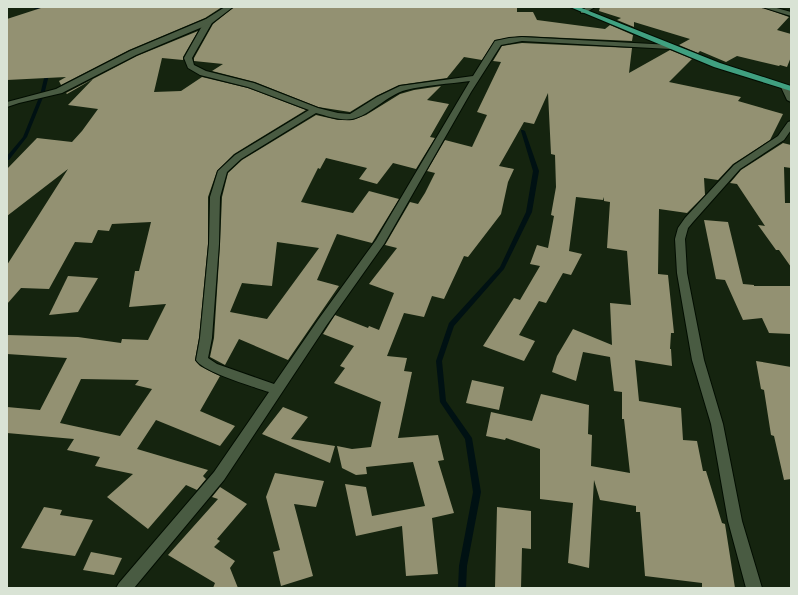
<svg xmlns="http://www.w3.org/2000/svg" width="798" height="595" viewBox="0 0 798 595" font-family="'Noto Sans',sans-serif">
<rect width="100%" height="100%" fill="#15240f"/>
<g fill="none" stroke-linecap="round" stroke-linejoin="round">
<!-- stream -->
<g fill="#001113" fill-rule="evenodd">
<path d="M32,7C37,7 43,8 46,13L43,14L41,12Z"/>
<path d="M46,70L50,71L44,95L27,137L9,160H7V156L23,137L40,95Z"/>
<path d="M521,130H523L525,131L539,171L532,212L504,269L454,326L442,361L446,401L472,438L481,492L467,566L466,588H458L459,566L473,492L465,439L440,402L436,361L449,323L500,267L526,212L533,171L521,131Z"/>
</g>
</g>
<!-- building -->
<g fill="#939172" fill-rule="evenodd">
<path d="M44,7H222L205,18L129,50L61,85L59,81L66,77L7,80V19Z"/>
<path d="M234,7H517V12H533L537,20L605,29L610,25L633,35L632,41L522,36L495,40L482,60L464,57L447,78L399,85L376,96L350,112L318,107L255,82L212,71L223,64L194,61V58L213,24Z"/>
<path d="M600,7H761L789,17L777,30L791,34V57L787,67L780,65L779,66L737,56L726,62L700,51L698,53L679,45L690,39L634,22V27L617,20L621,18L599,11Z"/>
<path d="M198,31L183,57V60L162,58L154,92L181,91L202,77L248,88L306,110L234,154L217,171L208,197V244L199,338L195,360L200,366L220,376L200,411L235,426L220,446L156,420L137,449L208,470L203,476L206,479L197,490L186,485L148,529L107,497L133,474L95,466L100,457L67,450L74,439L7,433V407L40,410L67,358L7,354V335L78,337L121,343L122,339L148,340L166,304L129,307L135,271H139L151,222L112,224L109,231L98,230L92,243L75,242L49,289L21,288L7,304V265L68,169L7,216V169L37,138L72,142L82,131L98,109L68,105L93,79L67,94L66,93L137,56ZM81,379L139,380L135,385L152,389L120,436L60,423Z"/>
<path d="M522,43L632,48L629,73L670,50L692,59L669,82L741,97L738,101L783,114L770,140L733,164L718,180L704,178L705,195L687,213L659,209L658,274L668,275L674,333H671L670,349H671L672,366L635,360L639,401L681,408L683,440L697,441L703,471H706L722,523L725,524L735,588H702V583L645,576L640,512H636V506L600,500L594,480L589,568L568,563L573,503L540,499V449L506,438L505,440L486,436L491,412L532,421L541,394L589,405L588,434L592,435L591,466L630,473L624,419H622V392L614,391L610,357L583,352L576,381L552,372L557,356L573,329L612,345L610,303L631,305L627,251L607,248L610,202L604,201V197L603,200L576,197L569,251L582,254L571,275L563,273L546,303L539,301L519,335L535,341L524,361L483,346L514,298L520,300L540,266L530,264L537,245L548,248L554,216L551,215L556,187L555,155L551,154L548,93L534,124L524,122L499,166L514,169L508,182L501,214L468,257L464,256L444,299L432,296L424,317L404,313L387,356L407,358L404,371L412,372L398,438L438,435L444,460L438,461L454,513L432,518L438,574L406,576L402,526L356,536L345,484L366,487L372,516L425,506L413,462L366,467L367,474L356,475L342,468L337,446L352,449L371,447L381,402L334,383L345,368L340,366L354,346L323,334L335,315L368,328L369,326L379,330L394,293L369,284L397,248L385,245L410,202L418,204L425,193L435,173L427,171L445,140L472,147L487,115L477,112L501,62L493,61L502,46Z"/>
<path d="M441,86L427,100L449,104L430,137L435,138L416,169L393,163L377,184L359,179L367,168L326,158L320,169L318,168L301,202L353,213L369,191L399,199L372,243L337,234L317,280L339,286L288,360L239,339L225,365L210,357L214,338L220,244L222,197L228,173L242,160L316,115L338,120H352L366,115L400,94L414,90ZM277,242L319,248L267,319L230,312L242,283L272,286Z"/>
<path d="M783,143L791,145V168L784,167L785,203H791V267L779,250H776L758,225L765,226L737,184L730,183L741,170Z"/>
<path d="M704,220L728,222L743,284L754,285V286H791V334L769,333L762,318L743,320L725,280L716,279Z"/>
<path d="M68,276L98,278L78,312L49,315Z"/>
<path d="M756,361L791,367V479L784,480L774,436L771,435L764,390L761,389Z"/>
<path d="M472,380L504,387L499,410L466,403Z"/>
<path d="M283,407L308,417L291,439L335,446L330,463L262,434Z"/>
<path d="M275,473L324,481L316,507L294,504L313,576L281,586L273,552L280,550L266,497Z"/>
<path d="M220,487L247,504L217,539L220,541L214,547L235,561L230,568L238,588H213L215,583L168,555L218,499L212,497Z"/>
<path d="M44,507L62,510L60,515L93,520L75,556L21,548Z"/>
<path d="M497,507L531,511V549L522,548L521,588H495Z"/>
<path d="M91,552L122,558L114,575L83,570Z"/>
</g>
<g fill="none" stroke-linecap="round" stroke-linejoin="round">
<!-- minor casing -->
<g stroke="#020d00" stroke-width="2">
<g id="minor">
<path d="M587,7H595L585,13H581V11Z"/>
<path d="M762,7H773L791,12V16Z"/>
<path d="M206,19H209L213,21L192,58L194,65L206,71L254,83L318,108L338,113L350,114L377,97L400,86L473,76L495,41L509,38L522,37L671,45L675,47L671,49L522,41L501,45L471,92L384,244L326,326L224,480L134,588H116L119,583L214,472L269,392C254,387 203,372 196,360L200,338L209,244L210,197L218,171L235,155L309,110L248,87L200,75L188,68L184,58ZM470,81L376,240L318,320L274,384L217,364L208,358L212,338L219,244L220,197L227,172L241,159L316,113C327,116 341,121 352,119C369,116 387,95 406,90C426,85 449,84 470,81Z"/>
<path d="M782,85H785C793,87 791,96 791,102L787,100L781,87Z"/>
<path d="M791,121V130L784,140L740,169L693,222L688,228L685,239L687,273L694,309L704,360L723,424L742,521L762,588H746L728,521L711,424L692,360L677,273L675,239L678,228L685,218L734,165L778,136L788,122Z"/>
</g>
</g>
<!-- tertiary casing -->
<g stroke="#020d00" stroke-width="2">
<path id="tertiary" d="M225,7H233L212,23L136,55L62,93L19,103L7,107V102L56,89L130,51L206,19Z"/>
</g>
<!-- trunk casing -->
<g stroke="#020d00" stroke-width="2">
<path id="trunk" d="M570,7H579L720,63L791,86V91L714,67Z"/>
</g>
<!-- minor -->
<use href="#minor" fill="#495b42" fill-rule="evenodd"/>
<!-- tertiary -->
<use href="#tertiary" fill="#495b42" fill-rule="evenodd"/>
<!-- trunk -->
<use href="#trunk" fill="#40a080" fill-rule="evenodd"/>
</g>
<!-- border -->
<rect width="798" height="595" fill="none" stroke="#d9e3d5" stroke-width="16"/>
</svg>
